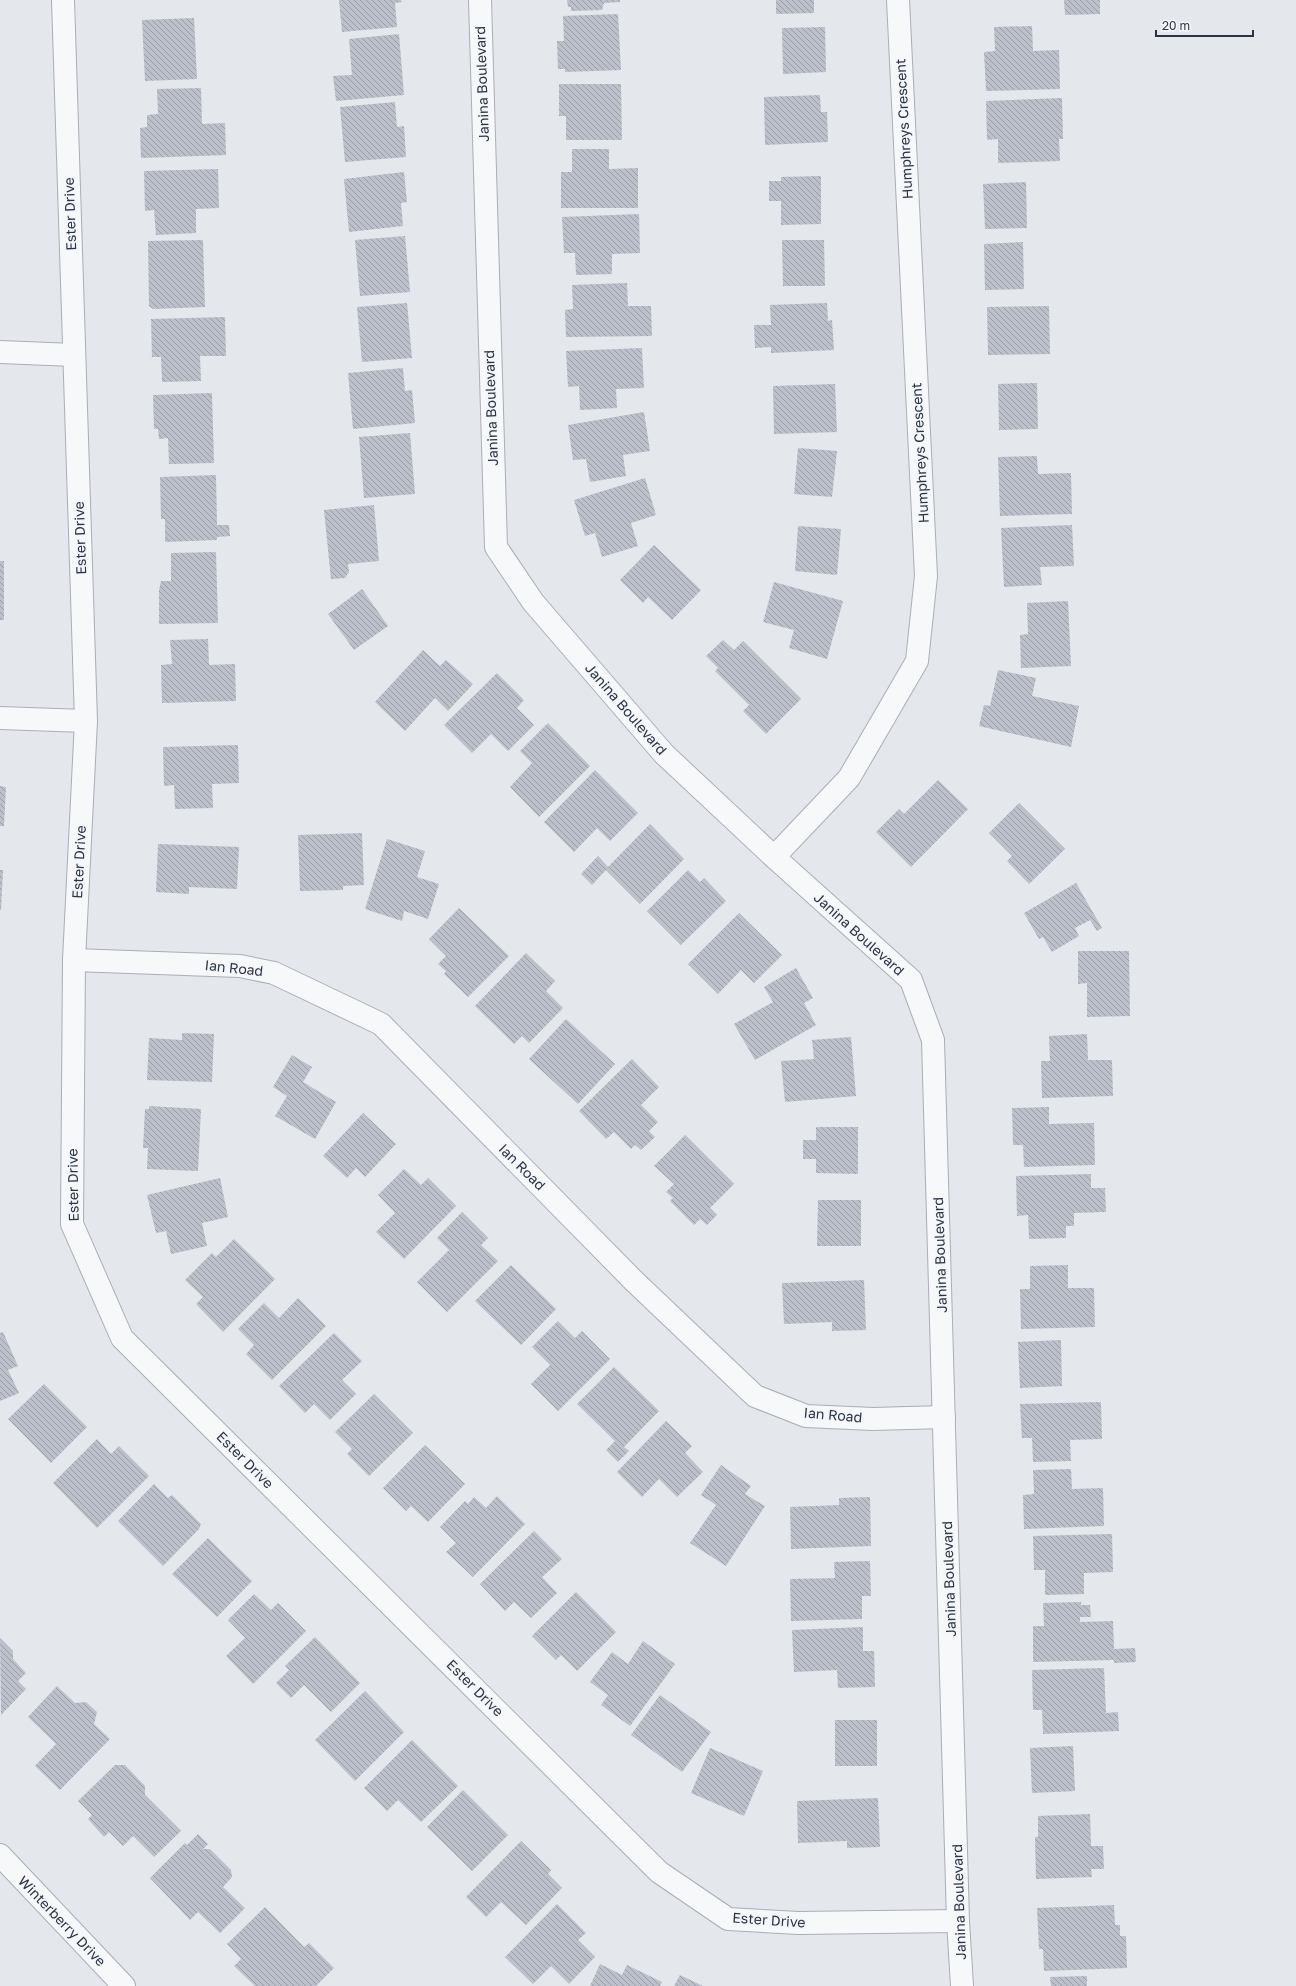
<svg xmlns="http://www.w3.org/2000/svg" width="1296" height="1986" viewBox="0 0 1296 1986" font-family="'Golos Text',sans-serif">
<defs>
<pattern id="building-back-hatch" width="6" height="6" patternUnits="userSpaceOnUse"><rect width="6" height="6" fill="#bbc0ca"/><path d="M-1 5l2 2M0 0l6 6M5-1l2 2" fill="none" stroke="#989da6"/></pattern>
</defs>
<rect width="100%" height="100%" fill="#e4e7ec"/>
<!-- building -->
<g fill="url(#building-back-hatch)">
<path d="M339,0H401L402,2L395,3L397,27L342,32Z"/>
<path d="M567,0H620V2L604,3L602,10L571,11V7H568Z"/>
<path d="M776,0H814V13L776,14Z"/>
<path d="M1064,0H1100V14L1065,15Z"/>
<path d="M618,14L621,70L565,72V69H558L557,41H564L563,16Z"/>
<path d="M194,18L197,79L145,81L142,20Z"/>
<path d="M1032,26L1033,51L1059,50L1060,89L986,91L984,52L995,51L994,27Z"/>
<path d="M825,27L826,72L783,74L782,28Z"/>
<path d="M399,34L404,95L336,101L333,76L352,75L349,39Z"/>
<path d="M559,84H621L622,140H566V116H559Z"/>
<path d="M201,88L202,124L225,123L226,155L141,158L140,128L147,127V115L158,114L157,89Z"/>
<path d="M820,95L821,112H827L828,142L765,145L764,97Z"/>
<path d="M1062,98L1063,139H1059L1060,161L998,163V139L987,140L986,101Z"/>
<path d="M395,102L397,127L404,126L406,157L345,162L340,107Z"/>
<path d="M572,149H609V169L638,168V208H561V172H572Z"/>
<path d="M218,169L219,208L196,209V233L156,235L154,210L145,211L144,171Z"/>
<path d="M404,172L407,202L401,203L403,226L349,232L344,179Z"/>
<path d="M821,176V224L781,225V201H769V181H781V177Z"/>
<path d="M1026,182L1027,228L985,229L983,184Z"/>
<path d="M639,214L640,253L612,254V274L576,275L575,253H564L562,217Z"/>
<path d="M405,236L410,292L360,296L355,240Z"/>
<path d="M203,240L205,307L153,309L149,306L148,241Z"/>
<path d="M782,240H824L825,286H783Z"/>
<path d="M1023,242L1024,289L985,290L984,244Z"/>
<path d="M627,283L628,306H651L652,336L566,337L565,310L573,309L572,285Z"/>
<path d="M407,303L412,358L362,362L357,307Z"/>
<path d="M827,303L828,321L832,320L834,350L771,353V347L755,348L754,325H771L770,305Z"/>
<path d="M1049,306L1050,354L988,355L987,307Z"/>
<path d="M225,317L226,356H200L201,381L162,382L161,357H152L151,319Z"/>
<path d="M642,348L644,388L616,389L617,408L580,410L579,386L568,387L566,351Z"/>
<path d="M403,368L405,391L412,390L415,423L353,429L348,373Z"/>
<path d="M1037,383L1038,429L999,430L998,384Z"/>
<path d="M835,384L837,432L774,434L773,386Z"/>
<path d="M212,393L214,463L169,464L168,438L159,439L158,429H154L153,395Z"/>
<path d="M644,412L650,451L623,455L626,476L590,482L586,459L573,460L568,425Z"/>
<path d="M410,433L415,494L364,498L359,437Z"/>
<path d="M798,448L837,451L832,497L794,494Z"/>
<path d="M1037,456L1038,474L1071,473L1072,514L1000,516L998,457Z"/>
<path d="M216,475L217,525H229L230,536L217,537V540L165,542V519H161L160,477Z"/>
<path d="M645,478L656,515L631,523L638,546L602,557L595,533L585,536L574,500Z"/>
<path d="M374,505L379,561L348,564L349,572L345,578L331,579L324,510Z"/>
<path d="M1072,525L1074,566L1040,567L1042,585L1004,587L1001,528Z"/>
<path d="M798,526L841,529L837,575L795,571Z"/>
<path d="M654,545L701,590L672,620L648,597L643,603L620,580Z"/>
<path d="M216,552L218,623L159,624V590L161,581H171V553Z"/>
<rect x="0" y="561" width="4" height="59"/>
<path d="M774,582L843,601L827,659L789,648L794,630L763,622Z"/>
<path d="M362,589L388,626L354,650L328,614Z"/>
<path d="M1068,601L1071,666L1021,668L1020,635L1028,634L1027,603Z"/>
<path d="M208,639L209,665L235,664L236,701L162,703L161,665L172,664L170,640Z"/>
<path d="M723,640L734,650L743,641L801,699L766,734L743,711L749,705L715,671L718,668L706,656Z"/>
<path d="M423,650L440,666L446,660L473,684L448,711L435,698L405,731L375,702Z"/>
<path d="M998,670L1036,678L1032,696L1079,706L1071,747L979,726L984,705L990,706Z"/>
<path d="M497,673L524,700L517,708L534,725L508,751L491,734L472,753L444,725Z"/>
<path d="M548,723L590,766L539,817L510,787L532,763L520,751Z"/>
<path d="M238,745L239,783L212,784L213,808L175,809L174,785L164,786L163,747Z"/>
<path d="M595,770L638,813L610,841L597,828L574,852L544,822Z"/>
<path d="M938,780L968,809L911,867L876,832L899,809L904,814Z"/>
<path d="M0,786L6,787L4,826H0Z"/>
<path d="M1019,803L1065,849L1029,884L1007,861L1012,856L989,833Z"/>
<path d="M650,824L684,859L640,904L606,870L592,885L581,874L598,856L608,867Z"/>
<path d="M362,833L364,885L343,886V890L300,891L298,835Z"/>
<path d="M387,839L425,851L417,877L439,884L428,919L404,911L402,921L365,909Z"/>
<path d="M158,844L239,847L237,889L189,887V894L156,892Z"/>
<path d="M0,870H3L1,910H0Z"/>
<path d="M688,870L700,882L704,878L726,901L681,945L647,911Z"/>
<path d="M1076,883L1102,928L1097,931L1090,920L1075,928L1079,936L1052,952L1043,937L1039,939L1024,913Z"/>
<path d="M459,908L509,956L468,997L444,974L446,971L438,964L446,956L429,939Z"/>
<path d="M739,913L782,955L754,983L741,970L718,994L688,964Z"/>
<path d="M1078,951H1129L1130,1016L1087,1017V983L1078,984Z"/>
<path d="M526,953L555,981L546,991L563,1008L529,1043L522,1036L514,1044L475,1006Z"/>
<path d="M796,968L813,998L804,1003L816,1025L755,1060L734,1024L773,1002L764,987Z"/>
<path d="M566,1019L615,1064L578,1104L529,1059Z"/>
<path d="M182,1033L214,1034L212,1082L147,1080L149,1038L182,1040Z"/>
<path d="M1087,1034L1088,1060H1112L1113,1096L1042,1098L1041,1061H1050L1049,1036Z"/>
<path d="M851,1037L856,1096L785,1102L781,1061L814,1059L812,1040Z"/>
<path d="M292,1055L312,1067L303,1082L336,1102L315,1139L275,1116L287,1096L273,1087Z"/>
<path d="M632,1059L659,1087L641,1105L658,1122L649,1131L655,1137L641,1150L635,1145L631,1149L614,1132L606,1139L579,1111Z"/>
<path d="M149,1106L201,1109L198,1171L147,1169L148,1148H143L145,1109H149Z"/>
<path d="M1049,1107V1124L1094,1123L1095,1165L1024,1167L1023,1145H1013L1012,1108Z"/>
<path d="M363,1113L396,1144L365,1177L356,1168L347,1178L323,1156Z"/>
<path d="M816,1127H858V1174L816,1173V1159H803V1140H816Z"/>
<path d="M685,1135L734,1184L710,1208L717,1215L707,1225L700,1219L694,1225L670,1201L673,1198L666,1192L674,1184L654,1166Z"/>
<path d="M404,1169L421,1185L428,1178L456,1206L404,1259L376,1232L395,1213L378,1195Z"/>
<path d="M1091,1174V1188H1105L1106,1212L1074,1213V1226H1066V1238L1029,1239L1028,1215L1017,1216L1016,1176Z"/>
<path d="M220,1178L228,1217L202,1223L207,1246L171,1254L166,1231L156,1233L147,1195Z"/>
<path d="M818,1200H861V1246H817Z"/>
<path d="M462,1212L488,1238L481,1245L498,1261L447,1312L417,1282L449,1250L437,1238Z"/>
<path d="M234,1239L275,1279L223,1332L196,1304L203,1297L185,1280L212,1253L216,1257Z"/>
<path d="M511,1265L556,1309L521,1345L475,1301Z"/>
<path d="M1068,1265V1288H1094L1095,1327L1021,1329L1020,1289H1030V1266Z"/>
<path d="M864,1280L866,1330L832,1331V1322L784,1324L782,1283Z"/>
<path d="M298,1298L326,1326L272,1380L246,1354L254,1345L238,1329L264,1303L279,1318Z"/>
<path d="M558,1321L575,1338L582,1331L610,1359L558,1411L531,1384L550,1365L532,1347Z"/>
<path d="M3,1332L18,1366L8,1370L19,1393L0,1401V1333Z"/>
<path d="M334,1333L362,1361L342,1380L356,1394L330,1420L314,1404L305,1413L279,1386Z"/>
<path d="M1061,1340L1062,1386L1020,1388L1018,1342Z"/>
<path d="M614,1367L659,1411L624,1447L629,1451L618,1462L606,1450L615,1441L577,1404Z"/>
<path d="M44,1384L87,1427L51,1463L8,1419Z"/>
<path d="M374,1394L413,1433L369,1476L347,1454L352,1449L335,1432Z"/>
<path d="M1101,1402L1102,1439L1070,1440L1071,1461L1033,1462L1032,1438H1022L1020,1404Z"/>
<path d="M666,1421L692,1446L685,1453L703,1472L677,1497L659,1479L642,1497L617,1472Z"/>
<path d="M97,1439L111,1454L119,1446L149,1476L97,1528L53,1483Z"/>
<path d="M425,1445L465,1484L428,1522L411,1506L406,1511L383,1488Z"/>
<path d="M721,1465L751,1486L745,1494L765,1506L726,1566L690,1543L716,1505L701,1495Z"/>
<path d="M1071,1469L1072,1489L1103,1488L1104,1526L1024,1529L1023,1495L1034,1494L1033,1470Z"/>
<path d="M154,1484L168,1498L172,1495L201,1524L199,1529L163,1566L118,1521Z"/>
<path d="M497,1496L525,1524L473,1577L446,1552L456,1543L440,1527L465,1501L468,1504L474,1497L486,1508Z"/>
<path d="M870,1497L871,1546L791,1549L790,1507L839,1505V1498Z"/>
<path d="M534,1531L562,1559L542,1577L557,1593L531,1618L514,1602L505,1611L480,1584Z"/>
<path d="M1112,1534L1113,1572L1084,1573V1594L1045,1595V1570H1034L1033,1536Z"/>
<path d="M208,1538L252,1581L217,1617L172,1574Z"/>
<path d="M870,1561L871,1596H862V1619L791,1621L790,1579L835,1578L834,1562Z"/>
<path d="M576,1592L616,1632L577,1671L561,1655L556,1660L532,1636Z"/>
<path d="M254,1594L271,1610L278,1603L306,1631L253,1684L226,1656L245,1638L228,1620Z"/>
<path d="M1081,1602V1605H1090L1091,1617H1080V1622L1113,1621L1114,1649L1135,1648L1136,1662L1114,1663V1660L1033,1662V1626H1044L1043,1603Z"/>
<path d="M863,1627V1651H874L875,1687L838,1688L837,1670L794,1672L792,1630Z"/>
<path d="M315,1637L360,1683L331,1712L304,1685L291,1698L276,1683L289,1670L285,1666Z"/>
<path d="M0,1638L13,1651V1659L26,1673L18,1681L26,1689L1,1715Z"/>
<path d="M643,1641L675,1664L630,1726L601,1705L608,1695L590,1682L612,1652L628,1664Z"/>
<path d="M1104,1668L1106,1713L1118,1712L1119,1731L1043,1734L1042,1710H1033L1032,1670Z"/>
<path d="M57,1686L75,1703L86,1702L97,1712L94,1724L110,1739L60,1790L35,1766L56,1744L28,1717Z"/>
<path d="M365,1691L404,1732L355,1781L315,1740Z"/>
<path d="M660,1695L711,1732L682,1772L631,1735Z"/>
<rect x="835" y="1720" width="42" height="46"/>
<path d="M412,1740L458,1786L421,1822L398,1800L387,1811L364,1788Z"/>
<path d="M1073,1746L1075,1791L1032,1793L1030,1748Z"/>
<path d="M710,1748L763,1771L744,1816L691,1793Z"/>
<path d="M115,1765H125L145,1786V1795L181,1831L154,1857L133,1836L123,1846L109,1832L104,1837L88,1819L92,1815L78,1801Z"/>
<path d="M463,1790L508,1835L472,1871L427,1827Z"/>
<path d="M878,1798L880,1847L847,1848V1841L798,1843L797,1801Z"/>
<path d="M1090,1814L1091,1846H1103L1104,1869H1091L1092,1877L1036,1879L1035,1837H1038V1816Z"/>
<path d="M198,1834L208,1844L203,1849H210L231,1870L232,1877L223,1887L245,1908L220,1933L198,1912L190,1920L150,1878L185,1843L187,1845Z"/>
<path d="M521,1841L551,1870L548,1874L562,1888L526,1925L501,1902L486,1917L466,1897Z"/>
<path d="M557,1904L586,1933L578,1940L595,1957L569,1984L551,1966L533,1984L505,1957Z"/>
<path d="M1114,1905L1115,1925H1120V1936H1126L1127,1968L1044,1971L1043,1949H1039L1037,1908Z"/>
<path d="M265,1907L304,1947L309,1943L334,1968L316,1986H255L234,1966L241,1959L227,1944Z"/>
<path d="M600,1964L622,1975L627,1965L662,1982L660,1986H590Z"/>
<path d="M680,1975L703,1986H674Z"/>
<path d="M1087,1976V1986H1051L1050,1977Z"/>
</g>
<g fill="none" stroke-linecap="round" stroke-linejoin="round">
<!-- minor casing -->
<g stroke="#a9aeb7" stroke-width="24">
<g id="minor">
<path d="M63,0L86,721L74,960L72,1224L122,1338L659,1872L728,1919L798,1923L958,1921"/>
<path d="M480,0L496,547L533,602L664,754L774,857L911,980L933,1040L958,1921L962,1986"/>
<path d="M0,352L74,355"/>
<path d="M0,718L86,721"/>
<path d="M774,857L849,778L917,661L926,576L898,0"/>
<path d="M74,960L240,966L274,973L381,1024L634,1281L755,1396L806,1416L873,1419L944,1417"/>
<path d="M0,1855L124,1986"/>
</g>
</g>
<!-- minor -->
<use href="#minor" stroke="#f7f8fa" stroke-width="22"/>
</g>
<g text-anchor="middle" stroke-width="3" stroke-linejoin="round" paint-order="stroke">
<!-- street labels -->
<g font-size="14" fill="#2b3445" stroke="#f4f6f9">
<text transform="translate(482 84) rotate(-92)" y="5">Janina Boulevard</text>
<text transform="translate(904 129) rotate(-93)" y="5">Humphreys Crescent</text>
<text transform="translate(70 214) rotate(-92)" y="5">Ester Drive</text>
<text transform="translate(491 408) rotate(-92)" y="5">Janina Boulevard</text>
<text transform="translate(920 453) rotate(-93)" y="5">Humphreys Crescent</text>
<text transform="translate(80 538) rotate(-92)" y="5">Ester Drive</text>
<text transform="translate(626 709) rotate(49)" y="5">Janina Boulevard</text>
<text transform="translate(79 862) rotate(-87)" y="5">Ester Drive</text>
<text transform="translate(859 934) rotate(42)" y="5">Janina Boulevard</text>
<text transform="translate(234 968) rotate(6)" y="5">Ian Road</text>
<text transform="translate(522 1167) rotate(45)" y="5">Ian Road</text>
<text transform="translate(73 1185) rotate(-91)" y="5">Ester Drive</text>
<text transform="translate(940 1255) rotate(-92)" y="5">Janina Boulevard</text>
<text transform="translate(833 1415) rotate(5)" y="5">Ian Road</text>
<text transform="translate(245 1460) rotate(45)" y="5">Ester Drive</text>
<text transform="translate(949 1579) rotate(-92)" y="5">Janina Boulevard</text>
<text transform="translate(475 1688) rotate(45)" y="5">Ester Drive</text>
<text transform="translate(959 1902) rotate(-92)" y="5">Janina Boulevard</text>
<text transform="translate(769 1920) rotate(4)" y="5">Ester Drive</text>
<text transform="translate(62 1921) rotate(46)" y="5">Winterberry Drive</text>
</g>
</g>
<!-- scale -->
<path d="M1156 30v6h97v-6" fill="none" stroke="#2b3445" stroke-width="2"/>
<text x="1162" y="30" font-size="12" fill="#2b3445" stroke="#f4f6f9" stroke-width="3" paint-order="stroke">20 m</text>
</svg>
